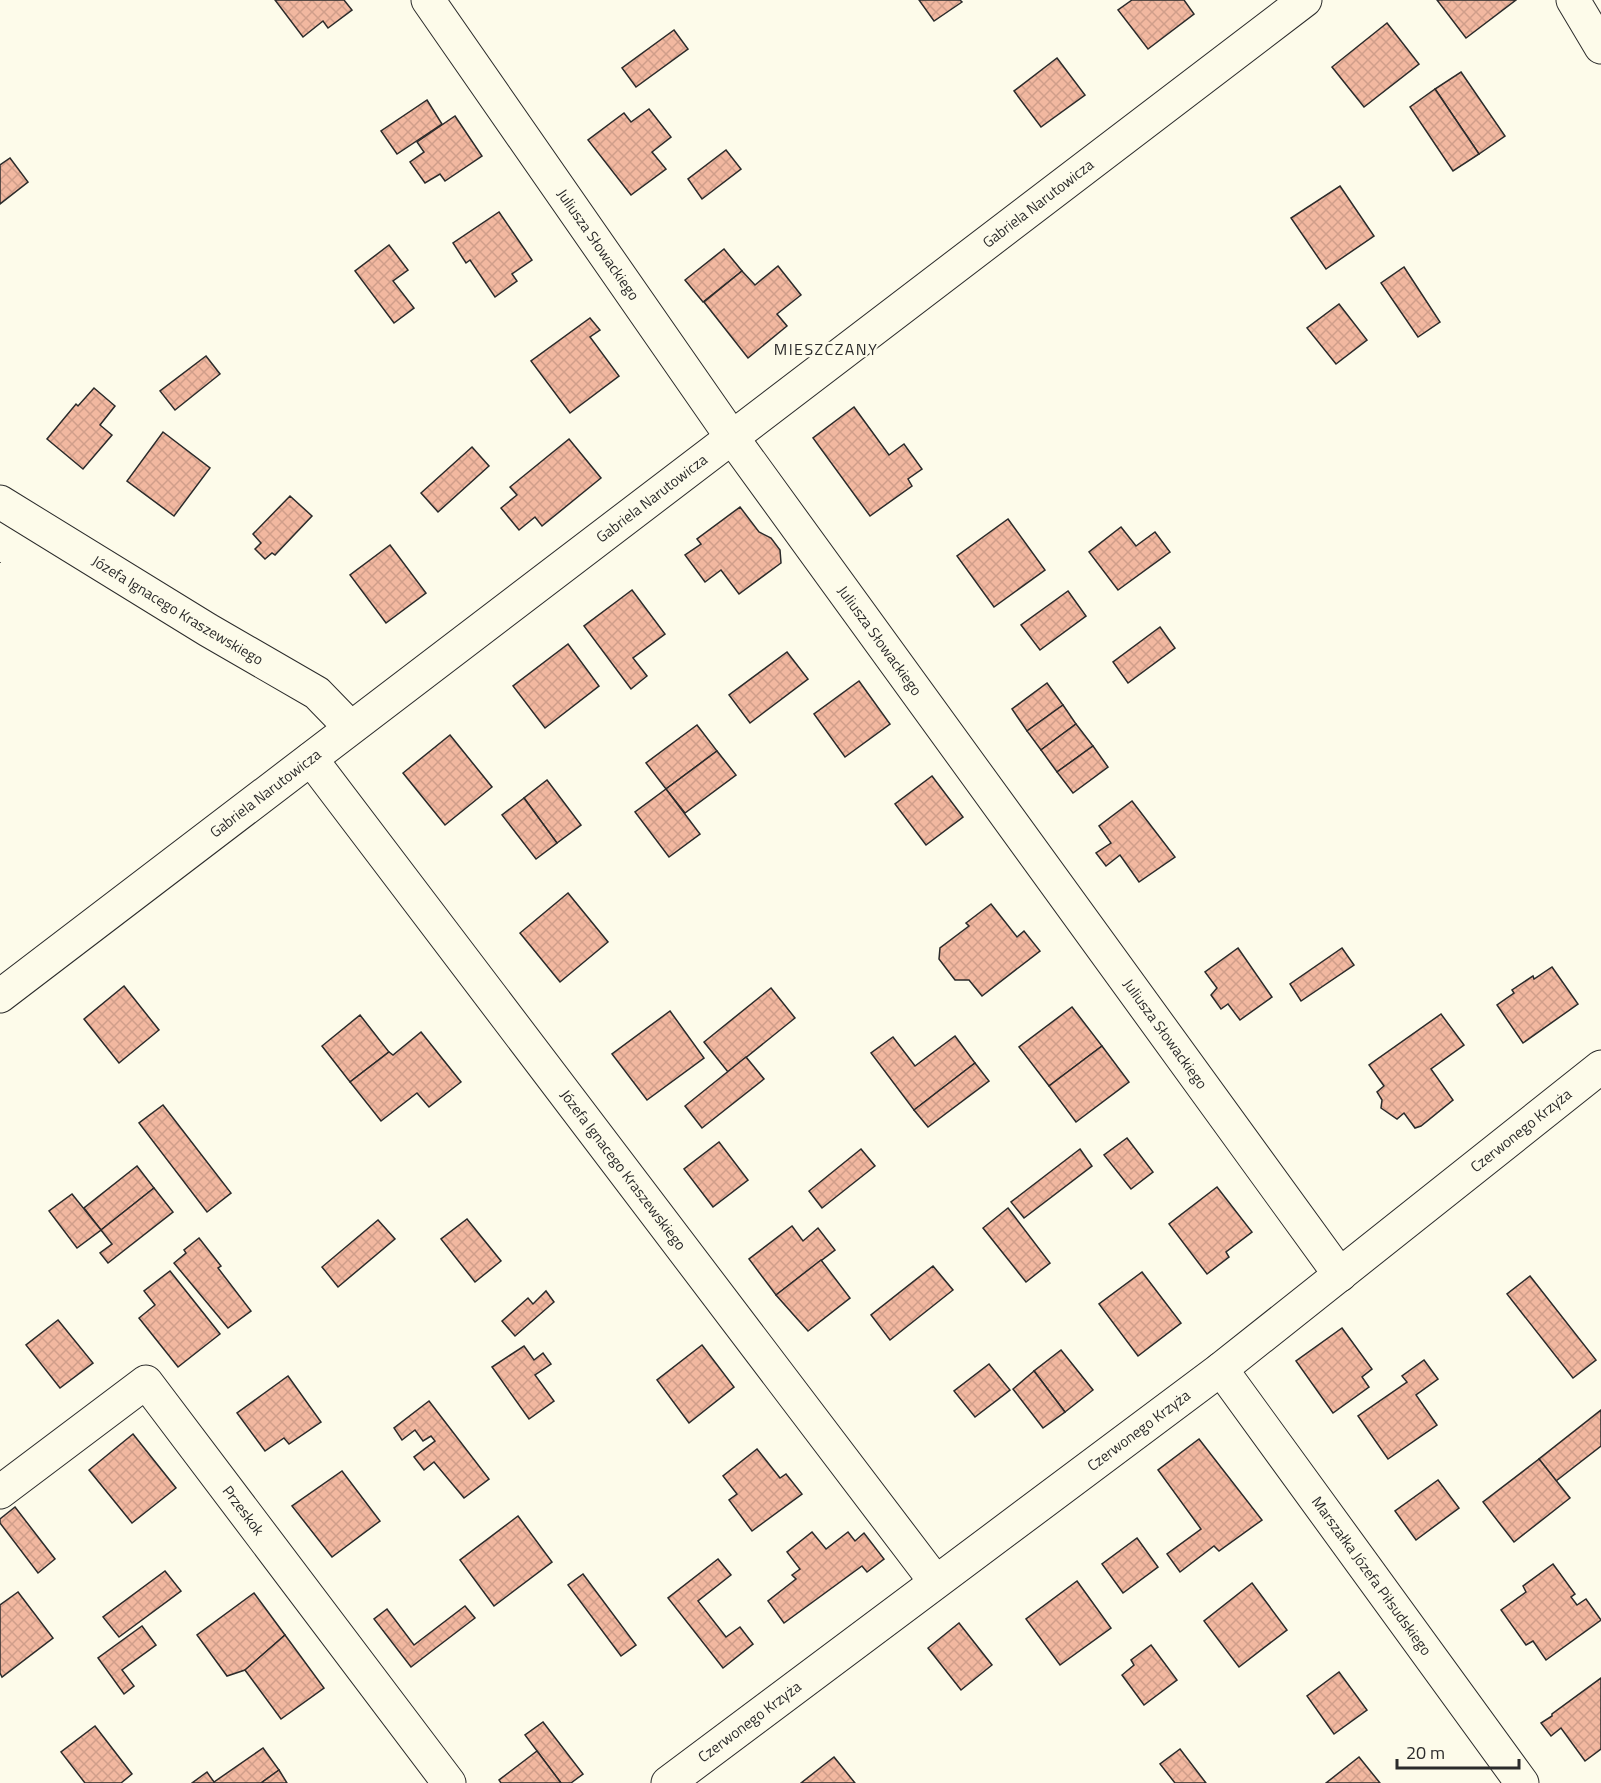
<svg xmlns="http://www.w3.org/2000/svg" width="1601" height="1783" viewBox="0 0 1601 1783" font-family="'Titillium Web',sans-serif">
<defs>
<pattern id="building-cross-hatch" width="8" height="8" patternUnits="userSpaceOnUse" patternTransform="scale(1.5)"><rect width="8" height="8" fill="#f2b8a0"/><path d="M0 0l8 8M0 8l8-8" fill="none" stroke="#d09e8a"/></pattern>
</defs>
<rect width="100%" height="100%" fill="#fdfbea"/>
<!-- building -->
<g fill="url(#building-cross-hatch)" stroke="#2b2b2b" stroke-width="1.5">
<path d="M275,0H344L352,10L328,28L323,21L303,37Z"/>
<path d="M919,0H960L962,2L934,21Z"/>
<path d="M1132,0H1184L1194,14L1148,49L1118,10Z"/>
<path d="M1437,0H1516L1466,38Z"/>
<path d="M1387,23L1419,64L1364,107L1332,67Z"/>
<path d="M674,30L688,49L636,87L622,68Z"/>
<path d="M1057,58L1085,95L1041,127L1014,91Z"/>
<path d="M1461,72L1505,136L1479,154L1435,89Z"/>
<path d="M1435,89L1479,154L1453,171L1410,107Z"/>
<path d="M427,100L442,124L397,154L381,131Z"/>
<path d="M649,109L671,137L652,152L666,169L631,195L588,140L624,113L631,122Z"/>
<path d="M455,116L482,156L445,181L440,174L425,183L410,162L424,152L417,142Z"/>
<path d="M726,150L741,169L702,199L688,179Z"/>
<path d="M10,158L28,182L0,204V165Z"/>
<path d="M1340,186L1374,236L1326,269L1291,218Z"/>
<path d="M499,212L532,260L512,274L517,281L495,297L470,260L466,263L453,243Z"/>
<path d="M389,245L408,270L393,281L414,308L394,323L355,271Z"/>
<path d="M724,249L742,271L703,302L685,280Z"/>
<path d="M778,266L801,295L777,314L787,326L748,358L704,302L742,271L755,285Z"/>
<path d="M1404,267L1440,322L1418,337L1381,283Z"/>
<path d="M1339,304L1367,340L1336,364L1307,328Z"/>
<path d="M590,318L600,330L590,337L619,376L570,413L531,361Z"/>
<path d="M206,356L220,374L175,410L160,391Z"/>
<path d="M94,388L115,406L100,425L112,435L83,469L47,439L76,404L78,406Z"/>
<path d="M854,407L889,455L904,444L922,469L908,479L912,486L870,516L813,438Z"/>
<path d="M163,432L210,468L174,516L127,481Z"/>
<path d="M569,439L601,478L542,526L535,517L519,530L501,508L517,495L510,487Z"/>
<path d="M472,447L489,466L438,512L421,493Z"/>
<path d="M290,496L312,516L275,555L272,553L265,559L255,549L261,543L253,534Z"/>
<path d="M740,507L759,532L771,538L780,550L781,563L739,594L721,570L705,582L685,555L701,544L697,539Z"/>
<path d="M1008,519L1045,570L994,607L957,556Z"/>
<path d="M1121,527L1136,546L1155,532L1170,552L1118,590L1089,552Z"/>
<path d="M390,545L426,593L386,623L350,575Z"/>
<path d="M632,590L665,634L633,658L647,676L631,689L584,626Z"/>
<path d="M1068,591L1086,616L1040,650L1021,625Z"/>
<path d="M1160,627L1175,648L1128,683L1113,662Z"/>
<path d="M568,644L599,686L545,728L513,686Z"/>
<path d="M787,652L808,679L750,723L729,695Z"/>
<path d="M859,681L890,724L845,757L814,714Z"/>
<path d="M1047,683L1063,705L1027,731L1012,709Z"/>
<path d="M1063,705L1076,724L1041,750L1027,731Z"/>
<path d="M1076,724L1093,746L1057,772L1041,750Z"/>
<path d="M697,725L717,751L666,789L646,763Z"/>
<path d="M450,735L492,787L445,825L403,773Z"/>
<path d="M1093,746L1108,767L1073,793L1057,772Z"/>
<path d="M717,751L736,775L685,813L666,789Z"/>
<path d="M932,776L963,817L926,845L895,804Z"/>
<path d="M547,780L581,825L557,843L524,798Z"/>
<path d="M666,789L700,834L669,857L635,812Z"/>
<path d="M524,798L557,843L536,859L502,815Z"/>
<path d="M1132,801L1175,857L1139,882L1120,855L1106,866L1096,853L1111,843L1099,826Z"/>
<path d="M568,893L608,942L560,982L520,933Z"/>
<path d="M991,904L1017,937L1024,931L1040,951L982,996L969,980H955L939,959L940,948L969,926L966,923Z"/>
<path d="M1238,948L1272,997L1240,1020L1228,1004L1221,1009L1211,995L1217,988L1205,972Z"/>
<path d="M1342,948L1354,965L1301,1001L1290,984Z"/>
<path d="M1552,967L1578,1004L1523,1043L1497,1005L1514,993L1512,990L1533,976L1534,979Z"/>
<path d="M124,986L159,1030L119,1063L84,1019Z"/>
<path d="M771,988L795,1018L728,1072L704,1042Z"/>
<path d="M1072,1007L1102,1046L1049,1086L1019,1047Z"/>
<path d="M670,1011L704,1058L647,1100L612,1054Z"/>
<path d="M1441,1014L1464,1045L1431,1069L1453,1100L1421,1126L1415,1128L1404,1113L1397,1119L1381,1108L1382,1100L1377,1092L1384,1086L1369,1065Z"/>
<path d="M360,1015L389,1052L350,1082L322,1046Z"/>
<path d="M421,1032L461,1082L429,1107L417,1093L381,1121L350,1082L389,1052L393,1055Z"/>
<path d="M955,1036L975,1063L914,1110L871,1053L893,1037L915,1066Z"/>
<path d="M1102,1046L1129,1082L1076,1122L1049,1086Z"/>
<path d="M746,1057L764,1079L702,1128L685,1106Z"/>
<path d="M975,1063L989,1081L928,1127L914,1110Z"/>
<path d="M163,1105L231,1193L207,1212L139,1123Z"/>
<path d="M1127,1138L1153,1172L1131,1189L1104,1155Z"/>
<path d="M719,1142L748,1180L713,1207L684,1169Z"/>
<path d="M861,1149L875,1166L822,1208L809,1191Z"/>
<path d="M1080,1149L1092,1166L1024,1218L1011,1202Z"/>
<path d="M137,1166L154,1188L101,1230L84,1208Z"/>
<path d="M1217,1187L1252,1232L1226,1252L1229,1257L1207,1274L1169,1224Z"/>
<path d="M154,1188L173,1212L108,1263L100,1253L112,1244L101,1230Z"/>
<path d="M72,1194L101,1230L77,1248L49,1211Z"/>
<path d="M1008,1208L1050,1263L1026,1282L983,1228Z"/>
<path d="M467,1219L501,1261L475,1282L441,1239Z"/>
<path d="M378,1220L395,1239L338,1287L322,1267Z"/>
<path d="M792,1226L803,1241L818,1228L835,1250L776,1295L749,1259Z"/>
<path d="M199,1238L221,1266L218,1268L251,1311L228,1328L174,1263L186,1253L184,1250Z"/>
<path d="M821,1260L850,1298L808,1331L776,1295Z"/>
<path d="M933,1266L953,1290L890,1340L871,1315Z"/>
<path d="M170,1271L220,1334L178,1367L139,1318L155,1305L144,1291Z"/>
<path d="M1142,1272L1181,1323L1138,1356L1099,1304Z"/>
<path d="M1530,1276L1596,1360L1573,1378L1507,1294Z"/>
<path d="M546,1291L554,1302L515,1336L502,1321L528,1298L533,1304Z"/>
<path d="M58,1320L93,1363L60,1388L26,1345Z"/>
<path d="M1342,1328L1372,1369L1362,1377L1369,1387L1333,1413L1296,1361Z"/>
<path d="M702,1345L734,1387L689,1423L657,1380Z"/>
<path d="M524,1346L534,1360L543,1353L551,1364L535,1375L554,1401L529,1419L492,1367Z"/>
<path d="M1061,1350L1093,1390L1065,1412L1034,1371Z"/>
<path d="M1424,1360L1438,1379L1416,1395L1437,1425L1388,1459L1358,1416L1407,1382L1402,1376Z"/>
<path d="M989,1364L1010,1390L975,1417L954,1391Z"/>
<path d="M1034,1371L1065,1412L1043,1428L1013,1389Z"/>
<path d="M288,1376L321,1422L289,1444L284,1438L265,1451L237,1413Z"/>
<path d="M429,1401L489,1479L464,1498L434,1462L424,1470L414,1457L435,1441L431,1436L423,1441L415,1430L402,1440L394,1428Z"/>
<path d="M1601,1410V1446L1556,1481L1539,1459Z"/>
<path d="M133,1434L176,1488L132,1523L89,1470Z"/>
<path d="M1199,1439L1262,1520L1219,1551L1214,1546L1180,1572L1167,1554L1201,1529L1158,1470Z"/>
<path d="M757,1449L780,1478L786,1474L802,1494L752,1531L729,1500L737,1494L723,1476Z"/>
<path d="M1539,1459L1570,1498L1514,1542L1483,1502Z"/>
<path d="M342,1471L380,1521L332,1557L292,1506Z"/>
<path d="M1438,1480L1459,1508L1416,1540L1395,1511Z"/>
<path d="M15,1507L55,1559L38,1573L0,1523V1519Z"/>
<path d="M518,1516L552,1562L494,1606L460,1560Z"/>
<path d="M812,1532L826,1549L848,1532L855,1541L864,1533L884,1559L867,1572L862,1566L784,1623L768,1601L796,1579L792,1575L800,1569L787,1552Z"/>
<path d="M1137,1538L1158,1567L1123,1593L1102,1564Z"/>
<path d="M718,1559L731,1575L698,1601L726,1637L740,1627L753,1644L723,1668L668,1598Z"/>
<path d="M1553,1564L1575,1594L1571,1597L1577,1605L1586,1599L1601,1620L1546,1660L1533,1641L1526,1645L1501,1610L1526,1592L1523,1586Z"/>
<path d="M165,1571L181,1591L119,1637L103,1617Z"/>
<path d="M583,1574L636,1645L621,1656L568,1585Z"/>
<path d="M1077,1581L1111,1628L1060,1665L1026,1619Z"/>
<path d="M1252,1583L1287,1630L1239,1667L1204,1621Z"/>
<path d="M18,1592L53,1638L2,1677L0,1673V1605Z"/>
<path d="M254,1593L285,1635L245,1670L227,1676L197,1635Z"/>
<path d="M465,1606L475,1618L411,1667L374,1619L387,1609L414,1645Z"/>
<path d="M959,1623L992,1665L961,1690L928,1648Z"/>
<path d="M142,1626L156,1645L122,1670L134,1686L124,1694L98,1658Z"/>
<path d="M285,1635L324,1688L281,1719L245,1670Z"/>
<path d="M1151,1645L1177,1680L1144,1705L1122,1675L1134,1665L1131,1660Z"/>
<path d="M1339,1672L1367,1710L1334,1734L1307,1696Z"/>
<path d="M1601,1678V1749L1585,1761L1561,1728L1551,1736L1541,1723L1552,1716V1714Z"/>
<path d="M543,1722L583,1774L571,1783H561L525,1735Z"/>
<path d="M95,1726L132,1774L121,1783H85L61,1752Z"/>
<path d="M263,1748L279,1770L261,1783H192L207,1772L214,1782Z"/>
<path d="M1180,1749L1206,1783H1175L1160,1764Z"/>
<path d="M537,1751L561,1783H501L499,1780Z"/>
<path d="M834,1757L855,1783H801Z"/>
<path d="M1359,1757L1380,1783H1326Z"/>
<path d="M279,1770L287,1783H261Z"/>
</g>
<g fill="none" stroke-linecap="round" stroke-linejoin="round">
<!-- minor casing -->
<g stroke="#2b2b2b" stroke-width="35">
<g id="minor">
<path id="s1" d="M428,0L731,436L1340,1275"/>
<path d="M1573,0L1601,47"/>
<path id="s2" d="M0,502L208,630L317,693L350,727"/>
<path id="s3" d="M311,759L935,1581"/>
<path id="s4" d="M0,996L1305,0"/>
<path id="s5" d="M1221,1369L1522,1783"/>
<path id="s6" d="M0,1492L146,1382L449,1783"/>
<path id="s7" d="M668,1783L1221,1369L1601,1067"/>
</g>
</g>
<!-- minor -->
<use href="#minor" stroke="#fdfbea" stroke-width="33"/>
<!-- fence -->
<path stroke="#2b2b2b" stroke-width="1.5" stroke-dasharray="8 3" stroke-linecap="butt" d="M0,562V563"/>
</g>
<g text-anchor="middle" stroke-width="4.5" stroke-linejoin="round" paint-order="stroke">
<!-- street labels -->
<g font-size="15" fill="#2b2b2b" stroke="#fdfbea">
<text dy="5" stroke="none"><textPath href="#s4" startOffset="1306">Gabriela Narutowicza</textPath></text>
<text dy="5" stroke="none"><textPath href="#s1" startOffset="298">Juliusza Słowackiego</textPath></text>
<text dy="5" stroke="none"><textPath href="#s4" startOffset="820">Gabriela Narutowicza</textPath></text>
<text dy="5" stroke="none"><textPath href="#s2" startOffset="208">Józefa Ignacego Kraszewskiego</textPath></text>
<text dy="5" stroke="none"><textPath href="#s1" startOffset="784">Juliusza Słowackiego</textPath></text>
<text dy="5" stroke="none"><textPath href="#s4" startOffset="334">Gabriela Narutowicza</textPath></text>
<text dy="5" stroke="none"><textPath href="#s1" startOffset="1270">Juliusza Słowackiego</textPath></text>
<text dy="5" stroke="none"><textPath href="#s7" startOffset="1074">Czerwonego Krzyża</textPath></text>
<text dy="5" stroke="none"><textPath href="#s3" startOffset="516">Józefa Ignacego Kraszewskiego</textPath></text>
<text dy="5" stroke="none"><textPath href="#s7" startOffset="588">Czerwonego Krzyża</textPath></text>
<text dy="5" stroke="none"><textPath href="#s6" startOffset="344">Przeskok</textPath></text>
<text dy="5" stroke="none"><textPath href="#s5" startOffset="256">Marszałka Józefa Piłsudskiego</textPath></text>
<text dy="5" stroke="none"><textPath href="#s7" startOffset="102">Czerwonego Krzyża</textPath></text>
</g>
<!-- neighbourhood labels -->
<g font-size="16" letter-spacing="1.5" fill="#2b2b2b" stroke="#fdfbea">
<text x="826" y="355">MIESZCZANY</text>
</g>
</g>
<!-- scale -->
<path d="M1397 1759v9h122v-9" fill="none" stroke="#2b2b2b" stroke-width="3"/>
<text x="1406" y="1759" font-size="18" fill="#2b2b2b" stroke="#fdfbea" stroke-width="4.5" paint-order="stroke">20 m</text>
</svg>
